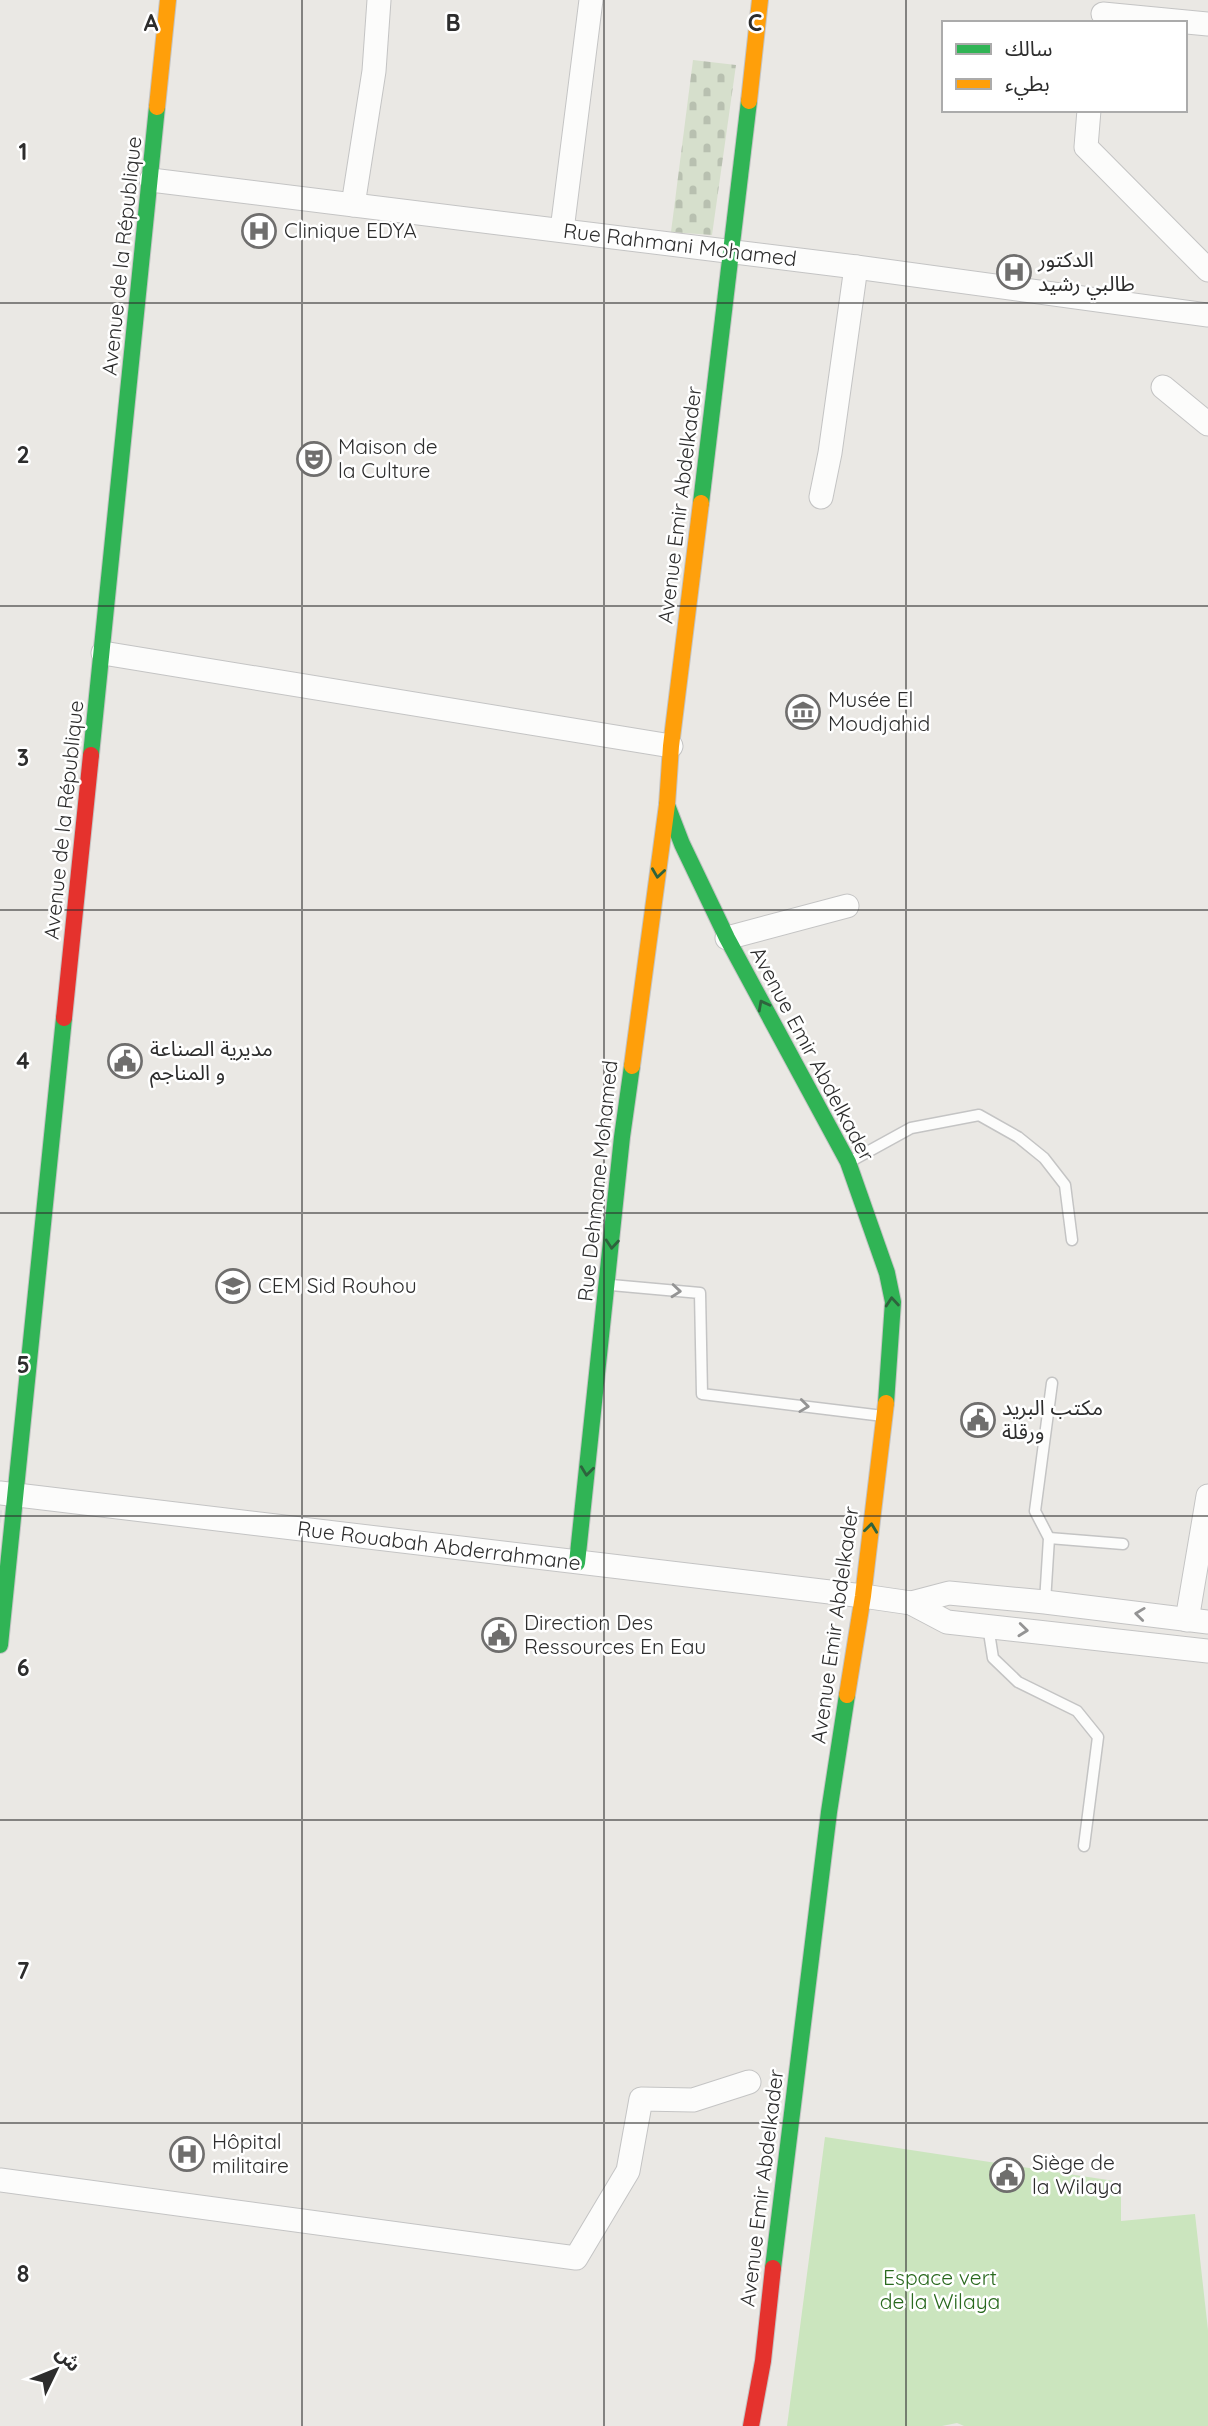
<svg xmlns="http://www.w3.org/2000/svg" width="1208" height="2426" viewBox="0 0 1208 2426" font-family="Quicksand,'Noto Sans Arabic',sans-serif">
<defs>
<pattern id="cemetery-stones" width="16" height="16" patternUnits="userSpaceOnUse" patternTransform="scale(1.75)"><rect width="16" height="16" fill="#d6dfcc"/><path d="M2 7V4a2 2 0 0 1 4 0v3zM10 15v-3a2 2 0 0 1 4 0v3z" fill="#b8c0b0"/></pattern>
</defs>
<rect width="100%" height="100%" fill="#eae8e4"/>
<!-- cemetery -->
<path fill="url(#cemetery-stones)" d="M693,60L736,65L712,235L671,232Z"/>
<!-- park -->
<path fill="#cbe5be" d="M825,2137L1121,2182V2221L1195,2214L1208,2330V2426H964L957,2423L942,2426H787Z"/>
<g fill="none" stroke-linecap="round" stroke-linejoin="round">
<!-- lane casing -->
<g stroke="#c4c4c4" stroke-width="13">
<g id="lane">
<path d="M851,1161L911,1128L979,1115L1018,1137L1044,1158L1065,1185L1072,1240"/>
<path d="M611,1285L700,1293L702,1394L883,1416"/>
<path d="M1049,1538L1123,1544"/>
<path d="M1045,1602L1049,1538L1035,1511L1052,1383"/>
<path d="M988,1626L993,1658L1018,1682L1077,1711L1098,1737L1084,1846"/>
</g>
</g>
<!-- street casing -->
<g stroke="#c4c4c4" stroke-width="25">
<g id="street">
<path d="M1103,14L1208,24"/>
<path d="M1089,110L1086,147L1208,270"/>
<path d="M151,180L856,267L1208,315"/>
<path d="M353,205L374,71L379,0"/>
<path d="M562,230L591,0"/>
<path d="M1163,387L1208,424"/>
<path d="M821,497L830,453L856,267"/>
<path d="M103,653L671,746"/>
<path d="M727,938L847,906"/>
<path d="M0,1493L863,1596L911,1603L947,1622L1208,1651"/>
<path d="M911,1603L949,1593L1045,1602L1208,1622"/>
<path d="M1187,1620L1208,1496"/>
<path d="M0,2180L576,2258L628,2171L641,2099L693,2100L749,2082"/>
</g>
</g>
<!-- fast casing -->
<g stroke="#c4c4c4" stroke-width="18">
<g id="fast">
<path d="M701,503L749,101"/>
<path d="M91,755L157,107"/>
<path d="M667,805L682,844L727,938L848,1162L887,1273L893,1302L886,1403"/>
<path d="M577,1563L622,1137L632,1066"/>
<path d="M0,1645L64,1018"/>
<path d="M773,2268L829,1812L847,1695"/>
</g>
</g>
<!-- slow casing -->
<g stroke="#c4c4c4" stroke-width="18">
<g id="slow">
<path d="M749,101L760,0"/>
<path d="M157,107L168,0"/>
<path d="M632,1066L667,805L671,746L701,503"/>
<path d="M847,1695L863,1596L886,1403"/>
</g>
</g>
<!-- jam casing -->
<g stroke="#c4c4c4" stroke-width="18">
<g id="jam">
<path d="M64,1018L91,755"/>
<path d="M751,2426L763,2361L773,2268"/>
</g>
</g>
<!-- lane -->
<use href="#lane" stroke="#fcfcfb" stroke-width="10"/>
<!-- street -->
<use href="#street" stroke="#fcfcfb" stroke-width="23"/>
<!-- fast -->
<use href="#fast" stroke="#30b455" stroke-width="16"/>
<!-- slow -->
<use href="#slow" stroke="#ff9f0a" stroke-width="16"/>
<!-- jam -->
<use href="#jam" stroke="#e5322d" stroke-width="16"/>
<!-- tram -->
<path stroke="#dfdfe0" stroke-width="2" d="M0,1522L1,1511"/>
</g>
<!-- one-way arrows -->
<defs><path id="oneway-chevron" d="M-2-3.5L2.5 0L-2 3.5" fill="none" stroke-width="1.6" stroke-linecap="round" stroke-linejoin="round" transform="scale(1.75)"/></defs>
<g stroke="#2e633d">
<use href="#oneway-chevron" transform="translate(658 873) rotate(98)"/>
<use href="#oneway-chevron" transform="translate(763 1005) rotate(-118)"/>
<use href="#oneway-chevron" transform="translate(612 1244) rotate(95)"/>
<use href="#oneway-chevron" transform="translate(892 1302) rotate(-95)"/>
<use href="#oneway-chevron" transform="translate(587 1471) rotate(97)"/>
<use href="#oneway-chevron" transform="translate(871 1528) rotate(-83)"/>
</g>
<g stroke="#949494">
<use href="#oneway-chevron" transform="translate(676 1291) rotate(5)"/>
<use href="#oneway-chevron" transform="translate(804 1406) rotate(7)"/>
<use href="#oneway-chevron" transform="translate(1140 1614) rotate(-173)"/>
<use href="#oneway-chevron" transform="translate(1023 1630) rotate(6)"/>
</g>
<!-- grid -->
<path fill="none" stroke="#2d2d2d" stroke-width="2" stroke-opacity="0.55" d="M302,0V2426M604,0V2426M906,0V2426M0,303H1208M0,606H1208M0,910H1208M0,1213H1208M0,1516H1208M0,1820H1208M0,2123H1208"/>
<!-- icons -->
<defs>
<g id="hospital-ring" transform="scale(1.75)"><circle r="9.5" fill="#fff" stroke="#6f6e6d" stroke-width="1.5"/><path d="M-5-5h3v3.5h4V-5h3V5h-3V1.5h-4V5h-3Z" fill="#6f6e6d"/></g>
<g id="theatre-ring" transform="scale(1.75)"><circle r="9.5" fill="#fff" stroke="#6f6e6d" stroke-width="1.5"/><path d="M-5-5.5Q0-4 5-5.5V0Q5 5 0 6Q-5 5-5 0ZM-3.3-2.5H-1v1.5H-3.3ZM1-2.5H3.3v1.5H1ZM-2.8 1Q0 5.5 2.8 1Z" fill="#6f6e6d"/></g>
<g id="museum-ring" transform="scale(1.75)"><circle r="9.5" fill="#fff" stroke="#6f6e6d" stroke-width="1.5"/><path d="M0-6L6-3V-2H-6V-3ZM-5-1h2V3h-2ZM-1-1h2V3h-2ZM3-1h2V3H3ZM-6 4H6V6H-6Z" fill="#6f6e6d"/></g>
<g id="civic-ring" transform="scale(1.75)"><circle r="9.5" fill="#fff" stroke="#6f6e6d" stroke-width="1.5"/><path d="M-.6-6.5H3V-4.5H.6V-3L4-1V1h2V6H-6V1h2V-1L-.6-3ZM-1.2 2.5V6h2.4V2.5Z" fill="#6f6e6d"/></g>
<g id="university-ring" transform="scale(1.75)"><circle r="9.5" fill="#fff" stroke="#6f6e6d" stroke-width="1.5"/><path d="M0-5L7-2L0 1L-7-2ZM-4 1L0 2.5L4 1V4Q0 6-4 4Z" fill="#6f6e6d"/></g>
</defs>
<g fill-rule="evenodd">
<use href="#hospital-ring" x="259" y="231"/>
<use href="#hospital-ring" x="1014" y="272"/>
<use href="#theatre-ring" x="314" y="459"/>
<use href="#museum-ring" x="803" y="712"/>
<use href="#civic-ring" x="125" y="1061"/>
<use href="#university-ring" x="233" y="1286"/>
<use href="#civic-ring" x="978" y="1420"/>
<use href="#civic-ring" x="499" y="1635"/>
<use href="#hospital-ring" x="187" y="2154"/>
<use href="#civic-ring" x="1007" y="2175"/>
</g>
<g text-anchor="middle" stroke-width="5" stroke-linejoin="round" paint-order="stroke">
<!-- poi labels -->
<g font-size="21" fill="#2d2d2d" stroke="#fff" text-anchor="start">
<text x="284" y="238">Clinique EDYA</text>
<text x="1038" y="267">الدكتور<tspan x="1038" dy="24">طالبي رشيد</tspan></text>
<text x="338" y="454">Maison de<tspan x="338" dy="24">la Culture</tspan></text>
<text x="828" y="707">Musée El<tspan x="828" dy="24">Moudjahid</tspan></text>
<text x="150" y="1056">مديرية الصناعة<tspan x="150" dy="24">و المناجم</tspan></text>
<text x="258" y="1293">CEM Sid Rouhou</text>
<text x="1002" y="1415">مكتب البريد<tspan x="1002" dy="24">ورقلة</tspan></text>
<text x="524" y="1630">Direction Des<tspan x="524" dy="24">Ressources En Eau</tspan></text>
<text x="212" y="2149">Hôpital<tspan x="212" dy="24">militaire</tspan></text>
<text x="1032" y="2170">Siège de<tspan x="1032" dy="24">la Wilaya</tspan></text>
</g>
<!-- street labels -->
<g font-size="21" fill="#2d2d2d" stroke="#fff">
<text transform="translate(680 245) rotate(7)" y="7">Rue Rahmani Mohamed</text>
<text transform="translate(122 256) rotate(-84)" y="7">Avenue de la République</text>
<text transform="translate(680 505) rotate(-83)" y="7">Avenue Emir Abdelkader</text>
<text transform="translate(64 820) rotate(-84)" y="7">Avenue de la République</text>
<text transform="translate(812 1054) rotate(62)" y="7">Avenue Emir Abdelkader</text>
<text transform="translate(598 1181) rotate(-84)" y="7">Rue Dehmane Mohamed</text>
<text transform="translate(439 1546) rotate(7)" y="7">Rue Rouabah Abderrahmane</text>
<text transform="translate(835 1625) rotate(-82)" y="7">Avenue Emir Abdelkader</text>
<text transform="translate(762 2188) rotate(-83)" y="7">Avenue Emir Abdelkader</text>
</g>
<!-- park labels -->
<g font-size="21" fill="#29691e" stroke="#fff">
<text x="940" y="2285">Espace vert<tspan x="940" dy="24">de la Wilaya</tspan></text>
</g>
</g>
<g font-size="23" text-anchor="middle" font-weight="bold" fill="#2d2d2d" stroke="#fff" stroke-width="5" stroke-linejoin="round" paint-order="stroke">
<text x="151" y="31">A</text>
<text x="453" y="31">B</text>
<text x="755" y="31">C</text>
<text x="23" y="160">1</text>
<text x="23" y="463">2</text>
<text x="23" y="766">3</text>
<text x="23" y="1069">4</text>
<text x="23" y="1373">5</text>
<text x="23" y="1676">6</text>
<text x="23" y="1979">7</text>
<text x="23" y="2282">8</text>
</g>
<!-- legend -->
<rect x="942" y="21" width="245" height="91" fill="#ffffff" stroke="#ababab" stroke-width="2"/>
<rect x="956" y="44" width="35" height="10" fill="#30b455" stroke="#ababab" stroke-width="2"/>
<text x="1005" y="56" font-size="21" fill="#2d2d2d">سالك</text>
<rect x="956" y="79" width="35" height="10" fill="#ff9f0a" stroke="#ababab" stroke-width="2"/>
<text x="1005" y="91" font-size="21" fill="#2d2d2d">بطيء</text>
<!-- north arrow -->
<g transform="translate(56 2370) rotate(47)" stroke="#ffffff" stroke-width="5" paint-order="stroke">
<path d="M0-5L12 26L0 18L-12 26Z" fill="#2d2d2d"/>
<text y="-10" font-size="19" font-weight="bold" text-anchor="middle" fill="#2d2d2d">ش</text>
</g>
</svg>
